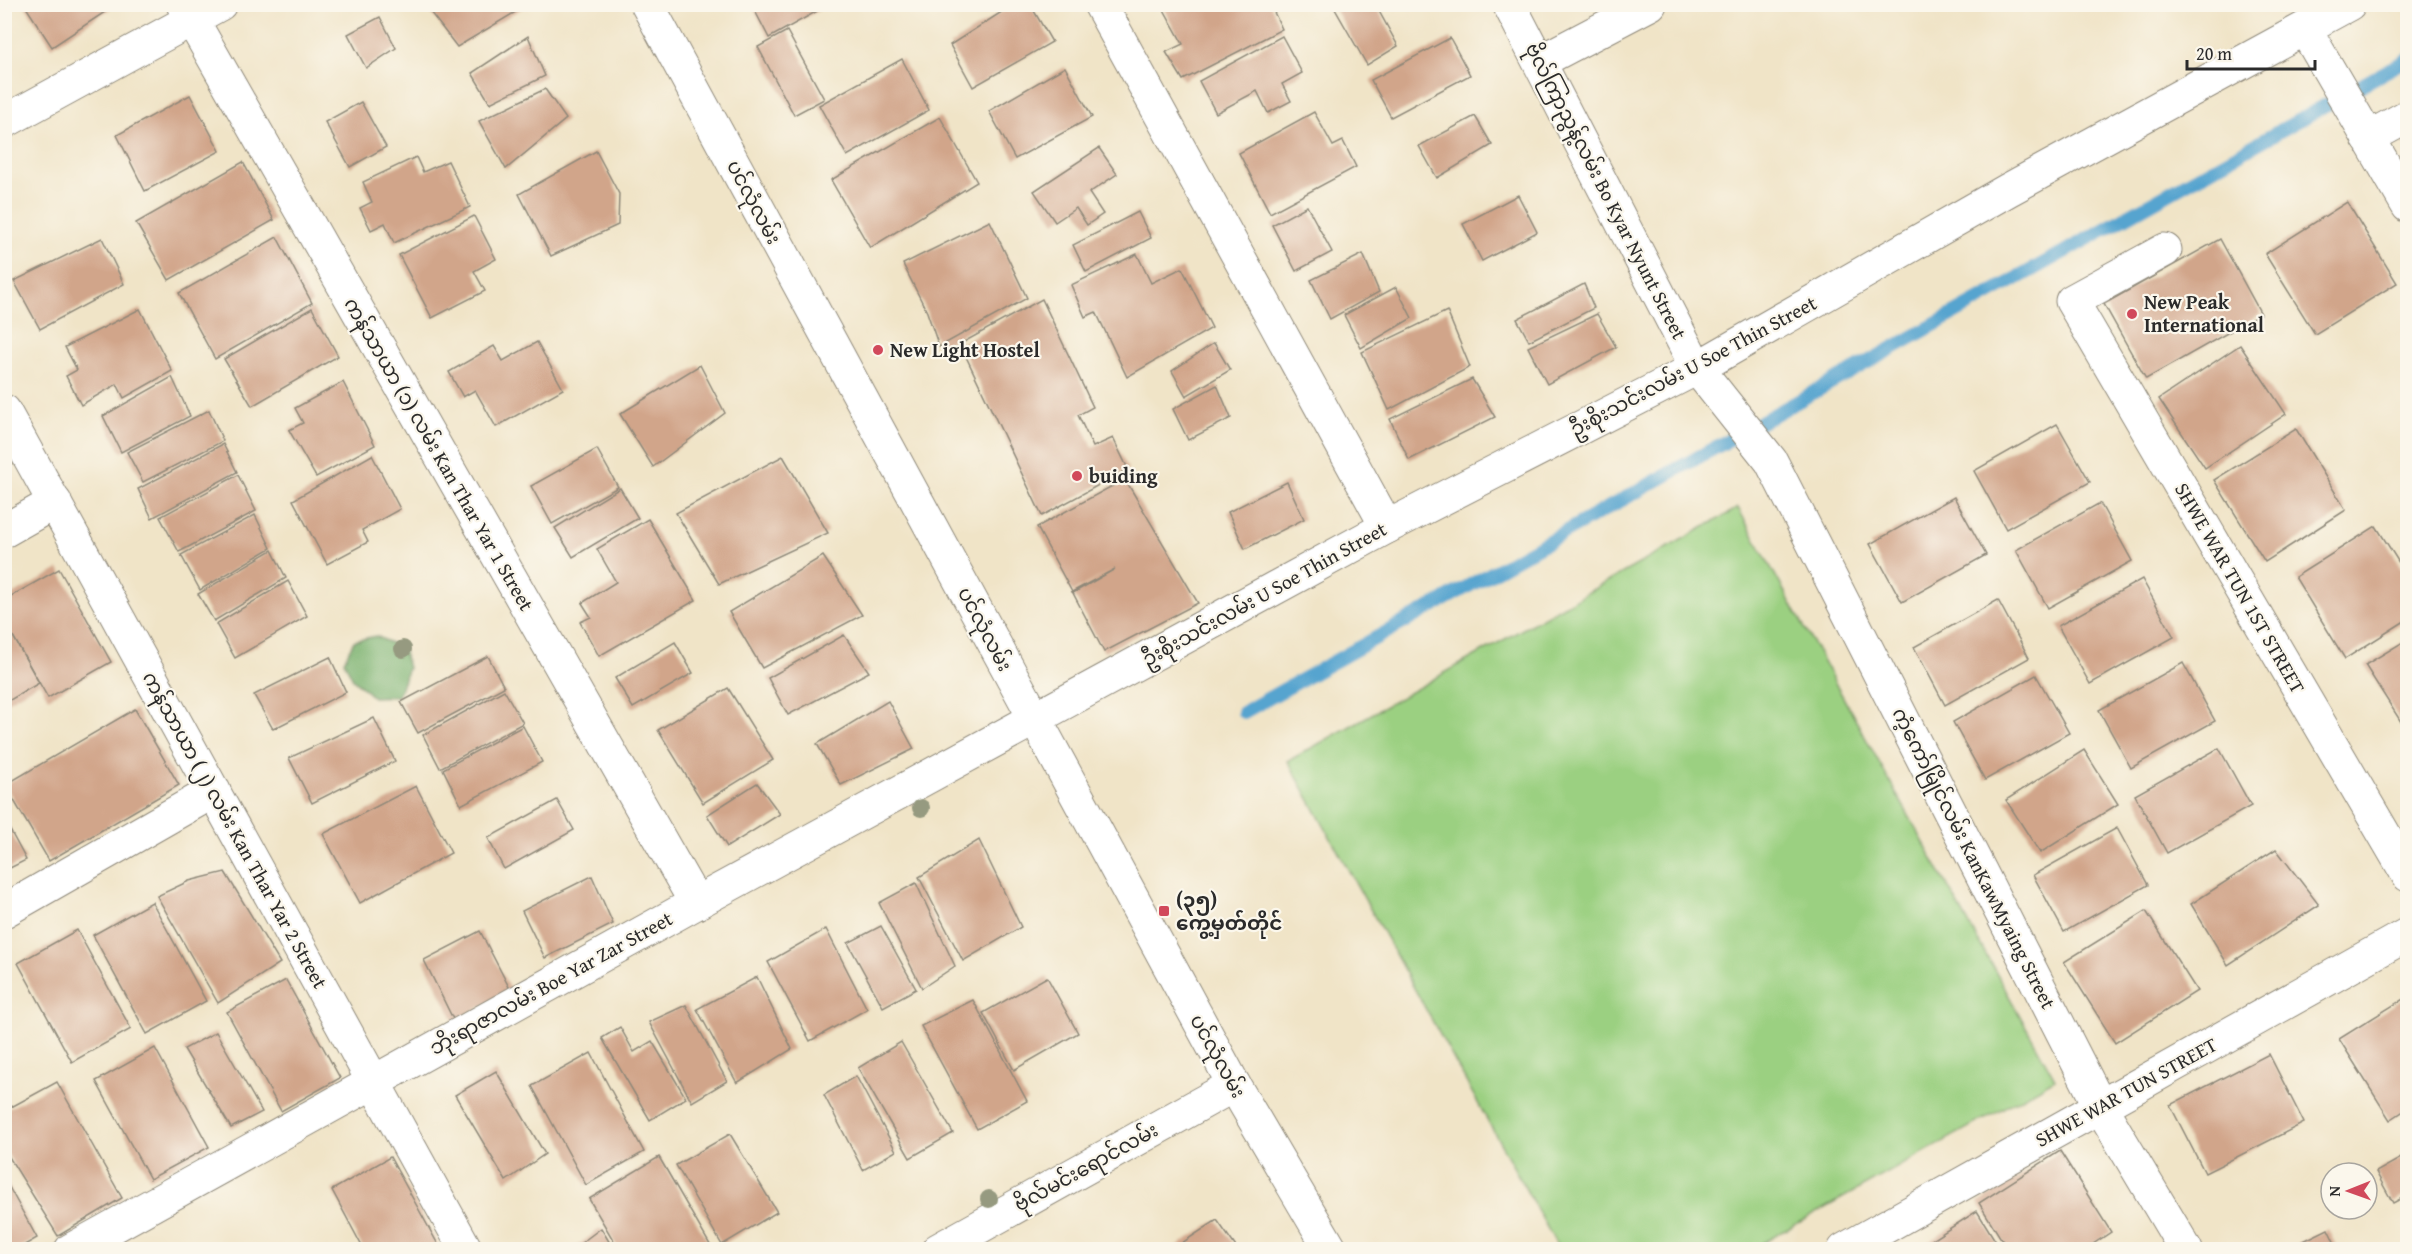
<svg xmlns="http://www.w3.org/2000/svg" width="2412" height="1254" viewBox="0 0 2412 1254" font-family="'Gentium Book Plus','Noto Sans Myanmar',serif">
<rect width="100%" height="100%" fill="#fbf7ec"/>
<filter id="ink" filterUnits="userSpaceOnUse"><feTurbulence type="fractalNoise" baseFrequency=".0167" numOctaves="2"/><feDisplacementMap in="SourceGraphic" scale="12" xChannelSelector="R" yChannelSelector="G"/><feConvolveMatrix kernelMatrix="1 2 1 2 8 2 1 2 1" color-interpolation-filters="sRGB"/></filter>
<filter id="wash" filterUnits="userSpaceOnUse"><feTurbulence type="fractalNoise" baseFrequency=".008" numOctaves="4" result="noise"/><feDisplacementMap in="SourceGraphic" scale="24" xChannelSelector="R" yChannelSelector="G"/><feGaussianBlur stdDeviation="1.35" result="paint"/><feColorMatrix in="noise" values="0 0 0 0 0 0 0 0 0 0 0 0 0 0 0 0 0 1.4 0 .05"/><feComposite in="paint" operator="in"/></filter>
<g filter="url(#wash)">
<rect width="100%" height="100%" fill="#f0e4c7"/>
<!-- green -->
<path fill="#9bd081" stroke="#637e56" stroke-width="1.5" d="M1738,508L2055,1079L1752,1249H1559L1288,761Z"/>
<!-- forest -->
<path fill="#7cb26f" stroke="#546e4d" stroke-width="1.5" d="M376,636L403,649L408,668L398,696L373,697L353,679L344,661L354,641Z"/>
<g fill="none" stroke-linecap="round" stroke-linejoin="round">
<!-- stream -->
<path stroke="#56a4cf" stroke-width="14" d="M1244,712L2408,59"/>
</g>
<g id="blocks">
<!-- building -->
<g fill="#d1a58a">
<path d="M24,4H117L52,47Z"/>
<path d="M424,4H529L457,47Z"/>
<path d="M758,4H830L769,38L754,9L759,7Z"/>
<path d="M1014,4H1030L1052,42L973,87L950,45Z"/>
<path d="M1165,4H1270L1282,29L1183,80L1166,52L1183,44L1162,6Z"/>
<path d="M1342,4H1375L1398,46L1367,65L1335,9Z"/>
<path d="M380,17L396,48L366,68L348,34Z"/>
<path d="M787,31L824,99L794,115L758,47Z"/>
<path d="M528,36L545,76L490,103L472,73Z"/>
<path d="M1282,36L1302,73L1282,84L1291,101L1268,113L1257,91L1216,113L1199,81Z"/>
<path d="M1450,38L1470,75L1391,117L1371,80Z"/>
<path d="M902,59L929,110L847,156L819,105Z"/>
<path d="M1065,67L1092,117L1015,159L989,111Z"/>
<path d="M545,89L566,119L506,169L479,121Z"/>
<path d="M190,95L220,151L145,191L117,135Z"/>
<path d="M361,102L386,147L350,167L325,122Z"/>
<path d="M1314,112L1333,146L1343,141L1356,167L1270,213L1239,153Z"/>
<path d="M1475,116L1492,145L1437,178L1419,146Z"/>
<path d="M940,117L977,182L870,248L831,180Z"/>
<path d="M1099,148L1117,174L1089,193L1103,214L1087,225L1076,208L1055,222L1034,191Z"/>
<path d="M596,151L619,194L618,225L551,256L519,194Z"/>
<path d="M416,157L423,172L448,161L470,207L394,243L385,223L371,230L360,208L372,202L363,182Z"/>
<path d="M243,162L274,220L169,280L136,223Z"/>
<path d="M1518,195L1537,232L1482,261L1463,224Z"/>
<path d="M2347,202L2397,283L2315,334L2265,254Z"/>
<path d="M1307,206L1332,252L1296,271L1272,225Z"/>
<path d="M1138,212L1151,238L1086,272L1073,245Z"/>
<path d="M474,216L496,259L474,271L485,291L432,318L399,255Z"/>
<path d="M990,221L1027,298L939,347L927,312L903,264Z"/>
<path d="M277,237L312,303L215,359L179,293Z"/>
<path d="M102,238L124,284L40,329L14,281Z"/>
<path d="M2220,239L2261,314L2146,379L2104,304Z"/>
<path d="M1137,254L1151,283L1182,268L1212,328L1127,377L1096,312L1085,317L1071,285Z"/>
<path d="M1363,254L1379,292L1330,319L1311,280Z"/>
<path d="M1584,284L1594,308L1529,341L1517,319Z"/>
<path d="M1396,287L1412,318L1361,348L1344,315Z"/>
<path d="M1042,299L1093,407L1078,415L1093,447L1113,438L1128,469L1042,516L960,344Z"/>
<path d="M312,308L338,356L252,406L224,359Z"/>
<path d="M140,309L172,371L124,398L117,384L81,405L66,376L77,370L65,347Z"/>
<path d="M1447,311L1470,367L1389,410L1362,352Z"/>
<path d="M1597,314L1616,347L1547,384L1528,347Z"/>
<path d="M537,342L563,389L496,427L475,390L463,397L449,372L494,346L503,361Z"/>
<path d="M1214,343L1230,370L1186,396L1172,371Z"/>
<path d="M2240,345L2286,414L2205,468L2159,399Z"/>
<path d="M700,365L725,413L653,467L620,414Z"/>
<path d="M172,377L190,416L121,452L103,416Z"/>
<path d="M1472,379L1495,417L1409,460L1390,419Z"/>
<path d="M343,382L375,445L316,477L289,430L303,423L295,408Z"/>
<path d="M1217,385L1231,418L1188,440L1173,409Z"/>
<path d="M209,410L223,441L143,482L127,452Z"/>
<path d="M2057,424L2090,482L2006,529L1974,471Z"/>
<path d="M2296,429L2346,510L2265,562L2214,480Z"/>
<path d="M223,444L237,472L152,518L138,489Z"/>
<path d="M597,449L618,487L552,524L531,486Z"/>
<path d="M372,455L400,509L362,530L368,542L327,564L293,500Z"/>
<path d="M783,456L828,533L719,584L676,513Z"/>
<path d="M238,475L256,511L179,552L160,517Z"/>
<path d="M1125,479L1198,603L1104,652L1073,593L1115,569L1072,592L1037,527Z"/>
<path d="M1287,482L1304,519L1245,549L1228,512Z"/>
<path d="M620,488L638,518L573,557L555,528Z"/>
<path d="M1954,497L1986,555L1902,602L1870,544Z"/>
<path d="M2100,503L2132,561L2048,608L2016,550Z"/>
<path d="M255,515L271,548L200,590L181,555Z"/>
<path d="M648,519L696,600L599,656L580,622L591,617L582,603L616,582L597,549Z"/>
<path d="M2376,526L2408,577V619L2345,659L2295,577Z"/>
<path d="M272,550L286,578L214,621L198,594Z"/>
<path d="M823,556L862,615L762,668L729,612Z"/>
<path d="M59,569L111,662L48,698L4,620V600Z"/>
<path d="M2142,579L2174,637L2090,684L2058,626Z"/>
<path d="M288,581L307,616L235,658L216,624Z"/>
<path d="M1998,600L2029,658L1945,705L1914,647Z"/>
<path d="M5,622L39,683L5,703Z"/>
<path d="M844,635L869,672L788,715L768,678Z"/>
<path d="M2408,639V733L2365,665Z"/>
<path d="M675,642L693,673L633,708L615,678Z"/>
<path d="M488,656L504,687L418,733L401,702Z"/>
<path d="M330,657L346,692L273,729L254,695Z"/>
<path d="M2183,663L2215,721L2131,768L2099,710Z"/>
<path d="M2036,675L2069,733L1985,780L1953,722Z"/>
<path d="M728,688L773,760L703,803L658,730Z"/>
<path d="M504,690L523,723L440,768L423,735Z"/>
<path d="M888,701L914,749L841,785L817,744Z"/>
<path d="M135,709L179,785L49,861L5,785Z"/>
<path d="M374,718L395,761L312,803L289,758Z"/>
<path d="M523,726L542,762L461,805L443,769Z"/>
<path d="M2219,748L2251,806L2167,853L2135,795Z"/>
<path d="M2084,750L2118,804L2040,853L2006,800Z"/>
<path d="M757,783L780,814L727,847L707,815Z"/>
<path d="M416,786L451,853L360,903L323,834Z"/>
<path d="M557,800L574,830L504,869L488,838Z"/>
<path d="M4,819L26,860L4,871Z"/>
<path d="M2117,828L2148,885L2064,932L2033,875Z"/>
<path d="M979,840L1021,927L963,961L919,877Z"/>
<path d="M2276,849L2319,905L2228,965L2191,904Z"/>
<path d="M225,872L280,963L218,1003L157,896L189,881Z"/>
<path d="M592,876L613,924L545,958L522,911Z"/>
<path d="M916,883L955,966L922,988L879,903Z"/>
<path d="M152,902L206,1001L147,1034L93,935Z"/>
<path d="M2146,911L2197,991L2115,1043L2064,962Z"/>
<path d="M881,926L916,989L883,1007L848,943Z"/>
<path d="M826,929L867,1009L810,1041L768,962Z"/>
<path d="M77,930L131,1029L72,1062L18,963Z"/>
<path d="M480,931L511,991L454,1021L424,960Z"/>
<path d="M757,977L792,1049L737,1083L697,1009Z"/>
<path d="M1047,977L1078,1033L1014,1070L983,1013Z"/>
<path d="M286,980L340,1078L281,1111L227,1012Z"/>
<path d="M2408,996V1108L2390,1120L2339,1039Z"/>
<path d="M973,1000L1027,1101L977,1129L921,1026Z"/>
<path d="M686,1005L727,1081L692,1102L649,1022Z"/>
<path d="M620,1027L634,1052L652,1041L686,1098L650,1120L602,1038Z"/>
<path d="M216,1032L262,1112L231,1128L184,1049Z"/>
<path d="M901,1042L953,1133L910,1158L858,1068Z"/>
<path d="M155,1048L209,1147L150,1179L96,1081Z"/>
<path d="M591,1053L644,1152L586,1185L532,1086Z"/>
<path d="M2269,1054L2304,1123L2205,1173L2170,1105Z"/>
<path d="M496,1071L545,1154L506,1181L455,1095Z"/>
<path d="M856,1076L896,1151L863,1170L824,1095Z"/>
<path d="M57,1082L122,1198L58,1236L4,1149V1111Z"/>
<path d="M730,1134L777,1212L722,1245L676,1165Z"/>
<path d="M2060,1151L2111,1232L2084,1250H2008L1979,1203Z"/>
<path d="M2408,1154V1195L2393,1203L2376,1172Z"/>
<path d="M390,1157L441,1250H364L332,1190Z"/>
<path d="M659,1157L713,1250H619L589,1199Z"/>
<path d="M4,1178L37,1238L16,1250H4Z"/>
<path d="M1977,1211L2001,1250H1916Z"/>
<path d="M1217,1220L1238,1250H1171Z"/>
<path d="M601,1228L614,1250H572Z"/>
<path d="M2328,1229L2338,1250H2285Z"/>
</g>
</g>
</g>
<g filter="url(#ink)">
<use href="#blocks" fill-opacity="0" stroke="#8e8879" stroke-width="1.5"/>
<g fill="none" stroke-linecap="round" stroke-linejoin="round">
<!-- street casing -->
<g stroke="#8e8879" stroke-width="35">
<g id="street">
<path d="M183,4L696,903"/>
<path d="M1100,4L1387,527"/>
<path d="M1509,4L1697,368L1771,461L2100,1106L2186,1250"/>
<path d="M2305,29L2408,206"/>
<path d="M1541,61L1650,4"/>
<path d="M4,122L220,4"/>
<path d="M2368,138L2408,116"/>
<path d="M2165,250L2072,301L2408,875"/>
<path d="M4,411L466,1250"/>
<path d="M4,531L55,502"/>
<path d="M4,911L214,791"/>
<path d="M71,1250L696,903L1387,527L1697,368L2008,190L2349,4"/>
<path d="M1844,1250L2408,934"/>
</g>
</g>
<!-- secondary casing -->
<g stroke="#8e8879" stroke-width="35">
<path id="secondary" d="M938,1250L1234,1085"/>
</g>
<!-- primary casing -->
<g stroke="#8e8879" stroke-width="35">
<path id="primary" d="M647,4L1234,1085L1331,1250"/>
</g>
<!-- street -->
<use href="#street" stroke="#fff" stroke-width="33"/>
<!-- secondary -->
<use href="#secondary" stroke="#fff" stroke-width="33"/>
<!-- primary -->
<use href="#primary" stroke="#fff" stroke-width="33"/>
</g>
<!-- trees -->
<g fill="#969a80">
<circle cx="403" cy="649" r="9"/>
<circle cx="921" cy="808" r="9"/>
<circle cx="989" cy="1199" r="9"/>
</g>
</g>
<!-- markers -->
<g fill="#d1495b" stroke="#fbf7ec" stroke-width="2">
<circle cx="2132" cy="314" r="6"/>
<circle cx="878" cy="350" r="6"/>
<circle cx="1077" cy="476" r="6"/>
<rect x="1158" y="905" width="12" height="12" rx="3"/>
</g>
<g text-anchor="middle" stroke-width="4.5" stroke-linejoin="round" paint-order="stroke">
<!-- street labels -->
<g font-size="20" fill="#2b2b2b" stroke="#fbf7ec">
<text transform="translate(1606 191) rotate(63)" y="7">ဗိုလ်ကြာညွန့်လမ်း Bo Kyar Nyunt Street</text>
<text transform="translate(754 202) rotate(62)" y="7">ပင်လုံလမ်း</text>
<text transform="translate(1693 366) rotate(-28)" y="7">ဦးစိုးသင်းလမ်း U Soe Thin Street</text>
<text transform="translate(439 454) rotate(60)" y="7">ကန်သာယာ (၁) လမ်း Kan Thar Yar 1 Street</text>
<text transform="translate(2240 588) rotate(60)" y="7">SHWE WAR TUN 1ST STREET</text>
<text transform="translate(1264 594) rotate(-29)" y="7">ဦးစိုးသင်းလမ်း U Soe Thin Street</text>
<text transform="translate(985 629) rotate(62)" y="7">ပင်လုံလမ်း</text>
<text transform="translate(235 830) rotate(61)" y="7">ကန်သာယာ (၂) လမ်း Kan Thar Yar 2 Street</text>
<text transform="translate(1974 858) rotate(63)" y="7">ကံ့ကော်မြိုင်လမ်း KanKawMyaing Street</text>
<text transform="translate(551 983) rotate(-29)" y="7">ဘိုးရာဇာလမ်း Boe Yar Zar Street</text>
<text transform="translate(1218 1056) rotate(61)" y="7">ပင်လုံလမ်း</text>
<text transform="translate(2126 1092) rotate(-29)" y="7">SHWE WAR TUN STREET</text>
<text transform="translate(1086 1167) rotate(-29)" y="7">ဗိုလ်မင်းရောင်လမ်း</text>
</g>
<!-- poi labels -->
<g font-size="20" font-weight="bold" fill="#2b2b2b" stroke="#fbf7ec" text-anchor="start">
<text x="2144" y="309">New Peak<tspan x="2144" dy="23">International</tspan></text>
<text x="890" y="357">New Light Hostel</text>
<text x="1089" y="483">buiding</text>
<text x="1176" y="907">(၃၅)<tspan x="1176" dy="23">ကွေ့မှတ်တိုင်</tspan></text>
</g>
</g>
<!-- margin -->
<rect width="2412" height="1254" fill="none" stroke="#fbf7ec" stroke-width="24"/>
<!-- north arrow -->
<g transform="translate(2349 1191) rotate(269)"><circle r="28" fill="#fbf7ec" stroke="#a8a59f" stroke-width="1.5"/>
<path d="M0-4.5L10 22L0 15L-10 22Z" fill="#d1495b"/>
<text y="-9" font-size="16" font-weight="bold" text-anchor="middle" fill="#2b2b2b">N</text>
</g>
<!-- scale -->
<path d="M2187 60v9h128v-9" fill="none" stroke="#2b2b2b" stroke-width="3"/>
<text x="2196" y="60" font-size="18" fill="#2b2b2b" stroke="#fbf7ec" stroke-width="4.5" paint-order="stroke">20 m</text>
</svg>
